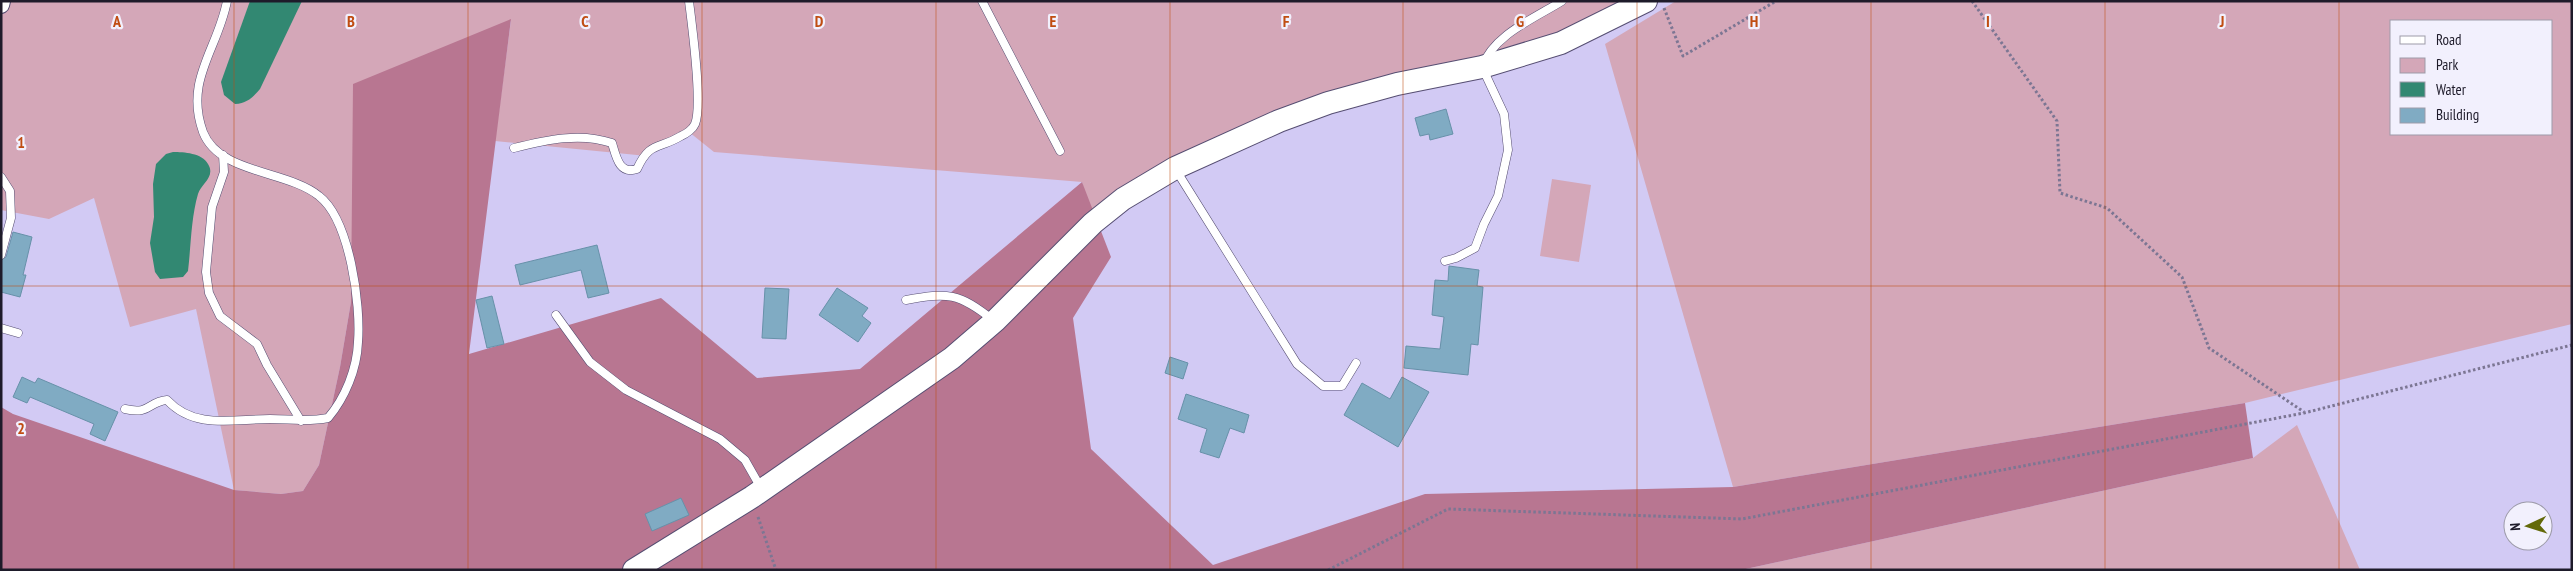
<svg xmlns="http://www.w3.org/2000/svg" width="2573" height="571" viewBox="0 0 2573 571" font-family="'PT Sans Narrow',sans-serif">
<rect width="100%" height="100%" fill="#d2caf4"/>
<!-- green -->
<g fill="#d4a7b8" fill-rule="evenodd">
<path d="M1,1H1639L1597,27L1305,111L1093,223L1082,182L714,152L689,132L647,156L495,141L511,20L351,302L340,367L319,465L303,491L281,494L234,490L196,309L130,327L94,198L49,219L1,210Z"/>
<path d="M1676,1H2572V324L2245,403L1733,487L1605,44ZM2392,21H2552V134H2392Z"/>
<path d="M1552,179L1591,185L1579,262L1540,256Z"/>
<path d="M2297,425L2360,570H1741L2253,458Z"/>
</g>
<!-- forest -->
<path fill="#b87691" d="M511,19L469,354L661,298L757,378L860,369L1082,182L1111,257L1073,318L1091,449L1213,565L1425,494L1733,487L2245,403L2253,458L1741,570H1V407L13,414L234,490L281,494L303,491L319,465L340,367L351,302L353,84Z"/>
<!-- water -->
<g fill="#328872">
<path d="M250,1H302L260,89C252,98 247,103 235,104L224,95L221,82Z"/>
<path d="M173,152C184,152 202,153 208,164C216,177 201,184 198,194C191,218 191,246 188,271L183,277L160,279L155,272L150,243L154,217L153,184L156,164L166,154Z"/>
</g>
<!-- building -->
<g fill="#80abc3" stroke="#6791a9">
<path d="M1446,109L1453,134L1430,140L1429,134L1420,136L1415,118Z"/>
<path d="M13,232L32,237L23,275H26L20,297L1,292V260L6,257Z"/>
<path d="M597,245L609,293L588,298L581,270L520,285L515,265Z"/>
<path d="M1449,266L1479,270L1477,286L1483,287L1478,345L1471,344L1468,375L1404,368L1406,346L1440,349L1444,317L1432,315L1435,280L1448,281Z"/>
<path d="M765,288L789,289L786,339L762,338Z"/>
<path d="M837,288L868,308L862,316L871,323L858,342L819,315Z"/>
<path d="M492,296L504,344L487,348L476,300Z"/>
<path d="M1170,357L1188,363L1183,379L1165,373Z"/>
<path d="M22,377L35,383L38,378L118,412L105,441L90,434L94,424L30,397L27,403L13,397Z"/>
<path d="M1402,377L1429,392L1398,447L1344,415L1362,383L1390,399Z"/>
<path d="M1186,394L1249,415L1244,433L1230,428L1219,458L1200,452L1207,429L1178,419Z"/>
<path d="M681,498L689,515L652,531L645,514Z"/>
</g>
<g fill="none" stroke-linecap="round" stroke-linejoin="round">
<!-- service casing -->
<g stroke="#564e72" stroke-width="9">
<g id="service">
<path d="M982,1L1060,151"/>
<path d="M514,148C546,140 580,132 612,143C616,156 619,175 637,169C650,141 658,150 681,136C686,134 693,129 695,124C703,105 692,26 689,1"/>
<path d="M223,155L224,172L212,207L206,272L209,293L220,316L257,344L267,365L301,421"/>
<path d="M1176,170L1297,364L1323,386H1342L1356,363"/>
<path d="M1,177L10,191L11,218L1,255"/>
<path d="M1445,261L1456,258L1475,248L1484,224L1498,196L1508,150L1504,114L1482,67C1493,35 1535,18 1562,1"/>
<path d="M906,300C948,292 959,293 993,320"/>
<path d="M556,315L590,362L626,390L720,439L745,460L761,488"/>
<path d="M1,328L18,333"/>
<path d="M125,409C151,415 147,402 167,400C195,430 233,419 270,419C290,419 308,422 328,418C345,398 357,369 358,342C361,305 350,220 319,196C287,170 219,174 203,132C184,80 218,49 227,1"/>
</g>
</g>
<!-- minor casing -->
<g stroke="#564e72" stroke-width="18">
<path id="minor" d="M1,5L2,1"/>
</g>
<!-- secondary casing -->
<g stroke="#564e72" stroke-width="24">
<path id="secondary" d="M634,570L752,497L952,358L995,321L1093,223L1123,199L1175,168L1279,121L1328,103L1397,84L1482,67L1561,43L1646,1"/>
</g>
<!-- path -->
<g stroke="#7c7693" stroke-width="3" stroke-dasharray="2.5 2.5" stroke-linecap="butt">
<path d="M1972,1L2057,121L2060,193L2107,208L2182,277L2209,348L2304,412"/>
<path d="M1664,8L1683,56L1776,1"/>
<path d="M758,517L776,570"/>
<path d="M1328,570L1448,509L1742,519L2304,413L2572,345"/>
</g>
<!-- service -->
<use href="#service" stroke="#fff" stroke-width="8"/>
<!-- minor -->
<use href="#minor" stroke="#fff" stroke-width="16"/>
<!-- secondary -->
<use href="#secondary" stroke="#fff" stroke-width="22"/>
</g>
<!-- grid -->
<path fill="none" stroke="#c04d12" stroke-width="1" stroke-opacity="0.55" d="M234,1V570M468,1V570M702,1V570M936,1V570M1170,1V570M1403,1V570M1637,1V570M1871,1V570M2105,1V570M2339,1V570M1,286H2572"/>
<g font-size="16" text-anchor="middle" font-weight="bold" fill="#c04d12" stroke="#f2f0fd" stroke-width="4.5" stroke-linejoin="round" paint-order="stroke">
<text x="117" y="27">A</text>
<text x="351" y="27">B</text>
<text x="585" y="27">C</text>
<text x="819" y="27">D</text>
<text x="1053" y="27">E</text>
<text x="1286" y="27">F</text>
<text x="1520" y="27">G</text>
<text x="1754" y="27">H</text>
<text x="1988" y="27">I</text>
<text x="2222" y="27">J</text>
<text x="21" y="148">1</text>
<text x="21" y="434">2</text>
</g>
<!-- border -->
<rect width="2573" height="571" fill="none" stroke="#1e1b2a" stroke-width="5"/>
<!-- legend -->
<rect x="2390" y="20" width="162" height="115" fill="#f2f0fd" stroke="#9d9ba9"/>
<rect x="2400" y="36" width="25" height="8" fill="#ffffff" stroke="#9d9ba9"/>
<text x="2436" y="45" font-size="15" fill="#1e1b2a">Road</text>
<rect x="2400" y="58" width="25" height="15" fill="#d4a7b8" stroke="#9d9ba9"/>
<text x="2436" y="70" font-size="15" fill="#1e1b2a">Park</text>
<rect x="2400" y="82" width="25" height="15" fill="#328872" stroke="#9d9ba9"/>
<text x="2436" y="95" font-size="15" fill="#1e1b2a">Water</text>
<rect x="2400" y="108" width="25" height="15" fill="#80abc3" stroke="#9d9ba9"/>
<text x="2436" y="120" font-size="15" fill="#1e1b2a">Building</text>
<!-- north arrow -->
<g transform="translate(2528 526) rotate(266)"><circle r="24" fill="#f2f0fd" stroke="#9d9ba9"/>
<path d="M0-4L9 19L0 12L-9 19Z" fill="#636909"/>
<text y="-8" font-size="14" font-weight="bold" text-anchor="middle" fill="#1e1b2a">N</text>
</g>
</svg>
